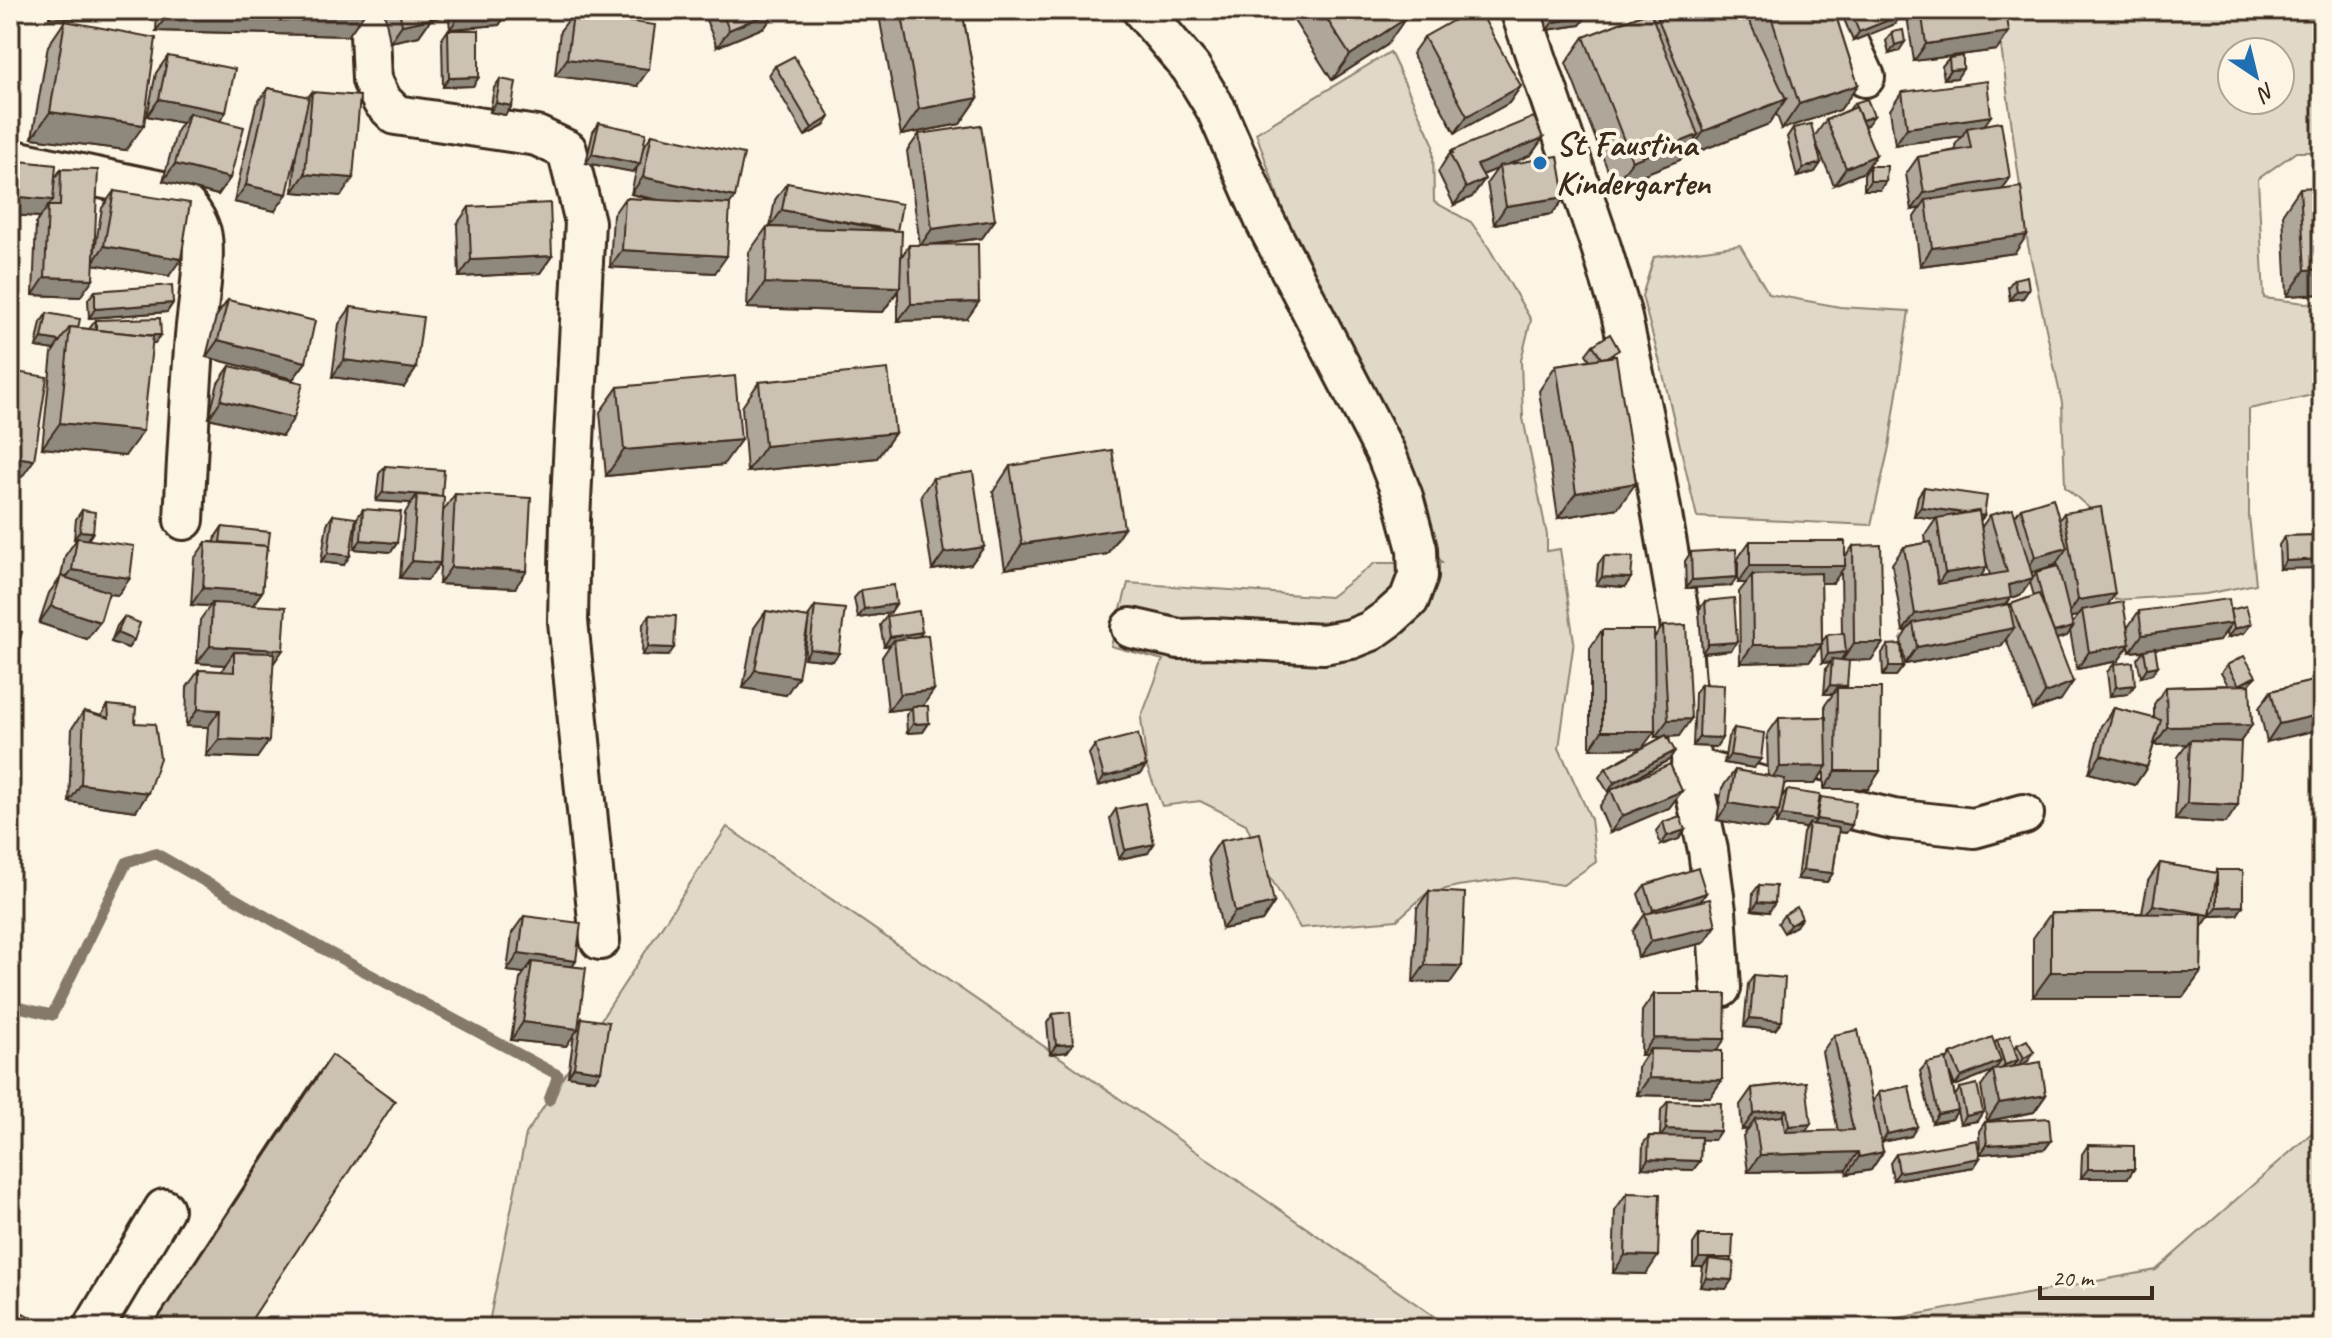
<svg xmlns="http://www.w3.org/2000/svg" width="2332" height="1338" viewBox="0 0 2332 1338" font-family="Caveat,sans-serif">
<rect width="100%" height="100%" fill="#fcf5e5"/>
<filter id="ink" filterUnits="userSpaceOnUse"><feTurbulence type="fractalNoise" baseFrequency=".0125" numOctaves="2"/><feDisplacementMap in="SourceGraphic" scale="16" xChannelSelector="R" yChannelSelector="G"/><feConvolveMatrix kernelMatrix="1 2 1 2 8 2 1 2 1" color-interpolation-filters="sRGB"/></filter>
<g filter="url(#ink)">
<!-- green -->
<g fill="#e0d8c8" stroke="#8e8173" stroke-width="2" fill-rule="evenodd">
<path d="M1996,10H2322V152H2296L2258,179L2264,298L2322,305V359L2313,395L2249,409V516L2256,584L2206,594L2115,600L2096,514L2065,487L2062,403L2028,245ZM2232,52H2280V100H2232Z"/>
<path d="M1390,52L1433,143L1434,202L1471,222L1489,248L1531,320L1521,360L1523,418L1547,535V551L1560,549L1574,641L1559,748L1591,819L1596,862L1563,885L1515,878L1458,886L1426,894L1397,920L1300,928L1266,870L1246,824L1200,801L1162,806L1147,767L1141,718L1163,660L1111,646L1128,583L1330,597L1375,563H1442L1428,541L1389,425L1298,238L1287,222L1256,133Z"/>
<path d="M1740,245L1769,294L1840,307L1909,311L1889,447L1871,525L1697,517L1662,370L1642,296L1654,257Z"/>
<path d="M727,827L1451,1328H488L526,1134Z"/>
<path d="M2322,1124V1328H1845L2156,1270Z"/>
</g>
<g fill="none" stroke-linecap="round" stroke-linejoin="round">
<!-- stream -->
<path stroke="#85796b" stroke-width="11" d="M10,1005L52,1015L127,862L155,853L323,949L558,1075L549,1100"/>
<!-- minor casing -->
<g stroke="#3b2a1e" stroke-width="44">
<g id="minor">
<path d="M369,10L372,80L382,101L396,115L537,136L567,150L585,222L570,520L568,621L600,940"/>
<path d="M1520,10L1601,247L1621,313L1654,468L1680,620L1693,782L1708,850L1716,911L1721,988"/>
<path d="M1834,10L1865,77"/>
<path d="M10,159L167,192C184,201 195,213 201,232C207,254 197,311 195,336C190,397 187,459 184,520"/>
<path d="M1131,628L1179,639L1213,638L1323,644L1351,639L1371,631L1389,618L1409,600L1418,576L1417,549L1403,497L1386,454L1265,221L1216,109L1191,68L1142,10"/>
<path d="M1691,767L1797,796L1893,819L1974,828L2024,814"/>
<path d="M93,1328L164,1209"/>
</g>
</g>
<!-- minor -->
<use href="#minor" stroke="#fcf5e5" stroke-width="38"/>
</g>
<!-- wall -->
<g fill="#afa79a" stroke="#3b2a1e" stroke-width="2" fill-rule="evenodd">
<path d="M49,10H366L348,36L156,31L157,12L152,19L49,18Z"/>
<path d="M384,10H448L444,16L431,19L419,36L390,42Z"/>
<path d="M448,10H510L499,25L450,29Z"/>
<path d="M702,10H777L765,27L717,47Z"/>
<path d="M878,10H962L978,98L960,124L901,135Z"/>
<path d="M1287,10H1399L1387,45L1332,80Z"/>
<path d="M1544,10H1585L1586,17L1580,25L1547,30Z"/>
<path d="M1650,10H1834L1858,85L1840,110L1782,129L1776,113L1769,124L1687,156L1685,153L1680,160L1614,186L1566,63L1584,37L1650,11Z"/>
<path d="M1850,10L1895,24L1853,41L1844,19Z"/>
<path d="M1906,10H2006L1997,50L1914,61Z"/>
<path d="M573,14L637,86L555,76L560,31Z"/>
<path d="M65,21L126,150L32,138L48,46Z"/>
<path d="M448,30L479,77L473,86L443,87L442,39Z"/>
<path d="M1892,32L1899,51L1889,54L1886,41Z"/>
<path d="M1424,37L1521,86L1509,103L1455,133L1412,54Z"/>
<path d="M168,56L220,121L230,178L218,195L163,181L177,130L182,123L147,116L156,73Z"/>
<path d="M1949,58L1957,78L1944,79L1942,66Z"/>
<path d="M775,66L830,117L824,126L805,136L769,75Z"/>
<path d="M500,79L512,106L505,115L490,112L494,88Z"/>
<path d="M268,88L308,97L312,92L341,196L293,192L296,153L275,211L234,202L256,105Z"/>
<path d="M1902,92L1985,125L2010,178L2002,190L2015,253L1920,266L1914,217L1920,208L1912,210L1906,174L1918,157L1956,150L1955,145L1962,136L1895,145L1890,110Z"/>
<path d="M1854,103L1867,125L1864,126V172L1834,185L1816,143L1821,163L1815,172L1797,177L1787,137L1793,128L1814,137L1826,120L1849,110Z"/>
<path d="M599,123L643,148L652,134L730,204L715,273L610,267L613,215L625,198L656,200L631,194L637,167L633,172L586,163L593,132Z"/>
<path d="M919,134L995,220L982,238L932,245L967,319L898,321V291L883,312L747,308L749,252L767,227H770L775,200L787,183L897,231L902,256L909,245H920L907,151Z"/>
<path d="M1543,138L1531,155L1508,164L1565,197L1552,214L1494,224L1487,183L1497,169L1482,175L1472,197L1454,205L1438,172L1451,151Z"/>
<path d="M10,160L55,178L61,169L94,255L102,208L114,191L169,276L93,264L80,297L33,295L36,223L40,217L10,215Z"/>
<path d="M1870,166L1880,190H1864V175Z"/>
<path d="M2322,178V294L2287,296L2283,213L2300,188H2310L2317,179Z"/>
<path d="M469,207L552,256L540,273L459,277L457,224Z"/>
<path d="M2014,279L2029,289L2023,298L2010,300L2008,287Z"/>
<path d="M95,291L173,303L167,312L89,318L88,299Z"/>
<path d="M228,300L306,362L293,379L206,357L216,317Z"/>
<path d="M351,307L416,369L404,387L332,377L339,324Z"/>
<path d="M47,313L78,328L89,329L96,320L155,343H152L125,456L42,448L52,353L54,350L36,347L41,322Z"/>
<path d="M1593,345L1615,356L1618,508L1558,518L1539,391L1556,365L1590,360L1586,354Z"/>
<path d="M230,366L282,436L209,418L218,383Z"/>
<path d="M759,382L895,433L877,458L747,472L742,407Z"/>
<path d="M618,387L723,465L606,476L600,412Z"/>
<path d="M385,466L442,496L441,497L443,511L455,494L515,588L439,584L442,535L428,580L400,578L405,513L411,503L376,501L379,474Z"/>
<path d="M1010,466L1124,528L1107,554L1005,569L993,492Z"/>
<path d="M933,478L984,547L971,564L932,570L921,495Z"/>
<path d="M1924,487L1984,516L1980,521L1981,528L1990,515L2015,516L2021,508L2059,520L2064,513L2115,594L2107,605L2128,627L2139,611L2230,610L2251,624L2244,633L2227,638L2226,632L2219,641L2155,649L2152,674L2141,677L2137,659L2143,651L2130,652L2129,646L2118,661L2077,669L2070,631L2067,636L2057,639L2061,700L2033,710L2006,639L2001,646L1905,664L1901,640L1907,630L1903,631L1892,564L1904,547L1926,543L1925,535L1936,519L1914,516L1918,496ZM1985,557L1990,575L1980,576ZM2057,562L2058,566L2036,572L2033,577L2031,572L2055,565ZM2030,582L2034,596L2011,604L2009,607L2006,605L2011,598L2021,595ZM2078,616L2072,624L2070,617Z"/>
<path d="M363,509L397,543L391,552L354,549L357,518Z"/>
<path d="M82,510L93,532L88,540L130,578L118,595L109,594L87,639L39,623L49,593L61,577L65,556L76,540L74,539L76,519Z"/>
<path d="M333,515L344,565L321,562L327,524Z"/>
<path d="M222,527L268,548L266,550L262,592L253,605L273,664L257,758L206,756L208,727L186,726L187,687L199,670L222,671L225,665L197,663L200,620L210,606L191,605L194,559L206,542H215L216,536Z"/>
<path d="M2322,535L2280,569L2279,545L2285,536Z"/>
<path d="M1750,541L1845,557L1853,546L1883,643L1871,660L1846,661L1847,686L1846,688L1880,771L1868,789H1824V771L1815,784H1784L1782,797L1787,790L1819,800L1821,797L1852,825L1846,833L1839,832L1833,873L1827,882L1797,879L1803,833L1806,828L1776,824L1778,813L1767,829L1717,820L1722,788L1735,770L1768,776L1767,735L1779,718L1825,717V705L1833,694H1824L1826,668L1831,662L1822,663L1821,646L1810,661L1740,663L1739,592L1746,583H1738V558ZM1841,571L1842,634L1827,635L1822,642L1821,583H1833Z"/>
<path d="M1691,552L1731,586L1686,588L1685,561Z"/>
<path d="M1604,556L1625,587L1596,585L1598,564Z"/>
<path d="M861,590L896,604L890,613L858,618L854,598Z"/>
<path d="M1705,601L1737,642L1731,650L1702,653L1699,610Z"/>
<path d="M815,606L833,661L804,658L808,624L786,695L743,688L754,628L766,611L808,618L809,615Z"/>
<path d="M650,615L668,656L642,655L643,624Z"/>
<path d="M887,616L922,632L920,636L923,706L929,723L923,732L907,733L906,715L911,708L888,711L882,657L890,645L884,646L880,625Z"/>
<path d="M124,617L134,640L128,648L111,642L117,626Z"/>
<path d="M1663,626L1679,736L1667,737L1669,760L1622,785L1682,791L1669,808L1610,833L1599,807L1610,791L1608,792L1599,777L1606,768L1642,748L1590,749V648L1602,630L1654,638ZM1654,718L1655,737H1663L1642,748Z"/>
<path d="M1888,645L1903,667L1896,676H1883L1882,653Z"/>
<path d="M2114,664L2128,694L2110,696L2107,672Z"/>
<path d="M2227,665L2249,685L2252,725L2240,742L2226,823L2175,820L2178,757L2187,744L2155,745V741L2147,767L2135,785L2089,773L2101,726L2114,708L2154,719V704L2166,687L2228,685L2221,673Z"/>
<path d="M2322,679L2267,742L2259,708L2271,691Z"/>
<path d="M1701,684L1722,738L1716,747L1693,746L1695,693Z"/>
<path d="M108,705L135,723L148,793L136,811L69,802L72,728L84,711L101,716Z"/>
<path d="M1734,728L1754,768L1724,763L1728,737Z"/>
<path d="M1095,745L1146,766L1140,774L1098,786L1089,754Z"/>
<path d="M1116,809L1148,853L1119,859L1110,818Z"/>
<path d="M1663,822L1685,830L1679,839L1661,845L1656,831Z"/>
<path d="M1220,841L1274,903L1262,921L1222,929L1208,859Z"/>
<path d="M2160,863L2216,873L2217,870L2243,906L2237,915L2211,916V908L2210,915L2202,927L2201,972L2183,997H2033V938L2051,913H2142L2148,881Z"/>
<path d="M1645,885L1706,893L1701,901L1704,943L1638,958L1633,931L1645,914L1638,894Z"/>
<path d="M1759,885L1769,912L1752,910L1753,893Z"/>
<path d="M1429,891L1450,983L1413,982L1417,908Z"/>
<path d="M1784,915L1796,926L1784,933L1778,923Z"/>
<path d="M524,916L576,961L572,967L579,1022L582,1018L595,1080L568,1076L574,1034L566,1046L511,1040L520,979L524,973L507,971L512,933Z"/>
<path d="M1754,975L1782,1021L1775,1030L1744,1027L1748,984Z"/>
<path d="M1654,994L1717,1051L1722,1080L1710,1097L1637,1095L1638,1067L1646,1055H1641L1642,1011Z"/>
<path d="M1053,1014L1073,1044L1067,1052L1050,1054L1047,1023Z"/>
<path d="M1834,1035L1873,1101L1879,1092L1911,1136L1881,1142L1883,1152L1871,1170L1847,1174L1846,1170L1748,1172L1743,1136L1748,1129L1742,1130L1740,1105L1752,1088L1806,1082L1805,1132L1838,1131L1822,1052Z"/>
<path d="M1997,1040L2015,1049L2017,1045L2028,1061L2020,1065L2046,1095L2034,1112L1987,1121L1981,1087L1992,1071L1955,1086L1950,1073L1955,1096L1960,1088L1977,1121L1960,1124L1957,1111L1952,1119L1932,1123L1920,1071L1927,1063L1947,1060L1951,1054L1994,1044Z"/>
<path d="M332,1055L246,1328H151L309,1087Z"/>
<path d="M1668,1101L1720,1131L1714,1140L1701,1139L1700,1161L1693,1170L1642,1168L1643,1144L1649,1136H1660L1661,1110Z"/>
<path d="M1985,1122L2051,1141L2045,1149L1980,1154L1979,1131Z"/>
<path d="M2088,1145L2134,1169L2128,1178H2081L2082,1154Z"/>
<path d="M1896,1154L1980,1158L1974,1167L1893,1180L1890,1163Z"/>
<path d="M1627,1193L1646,1274L1613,1273L1615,1210Z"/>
<path d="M1699,1235L1732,1258L1730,1261L1726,1289L1700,1287L1703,1267H1693V1244Z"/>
</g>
<!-- shaded-wall -->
<g fill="#8f887d" stroke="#3b2a1e" stroke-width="2">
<path d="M54,10H158L152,19L49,18Z"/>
<path d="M171,10H335L366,11L348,36L156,31Z"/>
<path d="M424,10H448L444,16L416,22Z"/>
<path d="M485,10H510L499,25L450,29L462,12Z"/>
<path d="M560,10H644L643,11L558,12Z"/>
<path d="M777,10L765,27L717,47L729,30Z"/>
<path d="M1901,15L1895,24L1853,41L1859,32Z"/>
<path d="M1586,17L1580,25L1547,30L1553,22Z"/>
<path d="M431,19L419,36L390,42L402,25Z"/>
<path d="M1405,19L1387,45L1332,80L1350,55Z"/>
<path d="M2009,32L1997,50L1914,61L1926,44Z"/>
<path d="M1905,42L1899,51L1889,54L1895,45Z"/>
<path d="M567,59L649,69L637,86L555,76Z"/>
<path d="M1963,69L1957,78L1944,79L1950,70Z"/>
<path d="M479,77L473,86L443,87L449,78Z"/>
<path d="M1858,85L1840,110L1782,129L1799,104Z"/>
<path d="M1521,86L1509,103L1455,133L1467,116Z"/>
<path d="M978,98L960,124L901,135L919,109Z"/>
<path d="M159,99L226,112L214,130L189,113L182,123L147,116Z"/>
<path d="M1786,99L1769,124L1687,156L1704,131Z"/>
<path d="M496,103L512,106L505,115L490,112Z"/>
<path d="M50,112L144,125L126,150L32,138Z"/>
<path d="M1874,116L1867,125L1854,130L1860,121Z"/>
<path d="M1991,116L1979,133L1967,128L1962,136L1895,145L1907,128Z"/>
<path d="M830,117L824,126L805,136L812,128Z"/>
<path d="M1698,135L1680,160L1614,186L1632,161Z"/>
<path d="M1543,138L1531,155L1500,168L1499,166L1497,169L1465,182L1477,165Z"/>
<path d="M592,154L640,164L633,172L586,163Z"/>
<path d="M1876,155L1864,172L1834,185L1846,168Z"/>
<path d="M1821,163L1815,172L1797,177L1803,168Z"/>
<path d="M175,164L230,178L218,195L163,181Z"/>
<path d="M305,174L353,178L341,196L293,192Z"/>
<path d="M643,177L735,197L722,214L631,194Z"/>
<path d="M2010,178L1998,195L1926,200L1920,208L1912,210L1924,193Z"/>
<path d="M1485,179L1472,197L1454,205L1466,188Z"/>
<path d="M1870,181H1886L1880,190H1864Z"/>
<path d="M246,185L287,194L275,211L234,202Z"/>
<path d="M10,196L53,200L40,217L10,215Z"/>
<path d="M1565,197L1552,214L1494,224L1506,206Z"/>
<path d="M782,210L896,232L770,227Z"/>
<path d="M995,220L982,238L920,246L932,229Z"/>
<path d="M2027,235L2015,253L1920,266L1932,248Z"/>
<path d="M104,246L181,259L169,276L92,264Z"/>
<path d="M622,250L727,256L715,273L610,267Z"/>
<path d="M552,256L540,273L459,277L471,260Z"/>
<path d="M2322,269V294L2287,296L2305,270Z"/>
<path d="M45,277L93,279L80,297L33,295Z"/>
<path d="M765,283L900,287L883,312L747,308Z"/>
<path d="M2029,289L2023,298L2010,300L2016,291Z"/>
<path d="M979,302L967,319L898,321L911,304Z"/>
<path d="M173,303L167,312L89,318L95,309Z"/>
<path d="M161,335L155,343L90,345L96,336Z"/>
<path d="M42,338L60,341L54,350L36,347Z"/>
<path d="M218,340L306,362L293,379L206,357Z"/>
<path d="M344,360L416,369L404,387L332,377Z"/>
<path d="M221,400L294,418L282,436L209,418Z"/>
<path d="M60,423L143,431L125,456L42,448Z"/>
<path d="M895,433L877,458L747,472L765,446Z"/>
<path d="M741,440L723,465L606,476L624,450Z"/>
<path d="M10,456L34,460L22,477L10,475Z"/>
<path d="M1636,483L1618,508L1558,518L1576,493Z"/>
<path d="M383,492L442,496L436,504L417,495L411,503L376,501Z"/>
<path d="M1921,507L1984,516L1977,525L1914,516Z"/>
<path d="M1124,528L1107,554L1005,569L1022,544Z"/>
<path d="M80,531L93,532L87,541L74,539Z"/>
<path d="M361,540L397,543L391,552L354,549Z"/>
<path d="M984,547L971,564L932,570L944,553Z"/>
<path d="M2067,548L2055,565L2023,575L2035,557Z"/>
<path d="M328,553L350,556L344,565L321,562Z"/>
<path d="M2322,559V568L2280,569L2286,561Z"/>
<path d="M412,561L440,563L428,580L400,578Z"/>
<path d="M1750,566H1845L1833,583H1752V575L1746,583H1738Z"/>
<path d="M451,567L527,571L515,588L439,584Z"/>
<path d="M1987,567L1975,585L1933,591L1945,573Z"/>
<path d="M72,570L130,578L118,595L59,587Z"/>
<path d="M1602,577L1631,578L1625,587L1596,585Z"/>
<path d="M1737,577L1731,586L1686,588L1692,580Z"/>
<path d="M2033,578L2021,595L2010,598L1998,615L1913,623L1907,630L1903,631L1915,614Z"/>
<path d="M203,588L262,592L250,609L212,603L210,606L191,605Z"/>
<path d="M2115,594L2103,612L2082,610L2078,616L2066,618L2078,600Z"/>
<path d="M896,604L890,613L858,618L864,609Z"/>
<path d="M51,606L100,622L87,639L39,623Z"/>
<path d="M2232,623L2219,641L2130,652L2142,635Z"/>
<path d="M2251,624L2244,633L2227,638L2234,629Z"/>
<path d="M2073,627L2067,636L2045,642L2051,633Z"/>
<path d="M2014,628L2001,646L1905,664L1917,647Z"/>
<path d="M922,632L916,641L894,640L890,645L884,646L890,637Z"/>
<path d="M117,633L134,640L128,648L111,642Z"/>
<path d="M1737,642L1731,650L1702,653L1708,644Z"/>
<path d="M1854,643H1883L1871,660L1842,661Z"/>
<path d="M1822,644L1810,661L1740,663L1753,645Z"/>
<path d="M2130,644L2118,661L2077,669L2089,652Z"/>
<path d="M210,646L283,650L271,667L234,652L225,665L197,663Z"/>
<path d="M648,647L674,648L668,656L642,655Z"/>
<path d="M810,649L839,653L833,661L804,658Z"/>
<path d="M1846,652L1840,661L1832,659L1831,662L1822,663L1828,654Z"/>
<path d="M2158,666L2152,674L2141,677L2147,668Z"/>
<path d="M1889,667H1903L1896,676H1883Z"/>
<path d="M755,670L798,677L786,695L743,688Z"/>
<path d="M2256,676L2249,685H2239Z"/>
<path d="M2073,682L2061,700L2033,710L2045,693Z"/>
<path d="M1830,685L1847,686L1841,695L1837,688L1833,694H1824Z"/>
<path d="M2135,685L2128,694L2110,696L2116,687Z"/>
<path d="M934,690L922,707L912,706L911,708L888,711L900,694Z"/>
<path d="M198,709L220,710L208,727L186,726Z"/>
<path d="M2322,714V729L2267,742L2279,724Z"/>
<path d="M1691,719L1679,736L1655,737L1668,720Z"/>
<path d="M929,723L923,732L907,733L913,724Z"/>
<path d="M2252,725L2240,742L2190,740L2187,744L2155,745L2167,727Z"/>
<path d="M1602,731H1655L1642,748L1590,749Z"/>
<path d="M1699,737L1722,738L1716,747L1693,746Z"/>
<path d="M219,739L269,741L257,758L206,756Z"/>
<path d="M1675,751L1669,760L1608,792L1614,783Z"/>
<path d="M1730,755L1761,759L1754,768L1724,763Z"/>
<path d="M2101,755L2147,767L2135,785L2089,773Z"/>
<path d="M1146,766L1140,774L1098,786L1104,777Z"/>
<path d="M1827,766L1815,784H1768L1780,767Z"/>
<path d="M1836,771H1880L1868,789H1824Z"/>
<path d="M81,784L148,793L136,811L69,802Z"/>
<path d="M1682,791L1669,808L1610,833L1622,816Z"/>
<path d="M1729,803L1779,811L1767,829L1717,820Z"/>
<path d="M2187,803L2238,805L2226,823L2175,820Z"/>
<path d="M1782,815L1816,820L1810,829L1809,824L1806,828L1776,824Z"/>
<path d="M1817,819L1852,825L1846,833L1811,828Z"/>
<path d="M1685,830L1679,839L1661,845L1667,836Z"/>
<path d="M1154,844L1148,853L1119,859L1125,850Z"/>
<path d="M1803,870L1833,873L1827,882L1797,879Z"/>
<path d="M1706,893L1700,902L1647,919L1653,910Z"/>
<path d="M1758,902L1775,903L1769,912L1752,910Z"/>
<path d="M1274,903L1262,921L1222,929L1235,912Z"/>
<path d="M2153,905L2210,915L2198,932L2141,922Z"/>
<path d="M2243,906L2237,915L2211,916L2217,907Z"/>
<path d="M1802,918L1796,926L1784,933L1790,925Z"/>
<path d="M1716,926L1704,943L1638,958L1651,941Z"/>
<path d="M519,953L576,961L564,978L532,962L524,973L507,971Z"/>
<path d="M1425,965L1462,966L1450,983L1413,982Z"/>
<path d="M2051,972H2201L2183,997H2033Z"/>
<path d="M1750,1018L1782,1021L1775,1030L1744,1027Z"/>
<path d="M523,1022L578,1029L566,1046L511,1040Z"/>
<path d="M1654,1038L1725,1039L1713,1056L1650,1049L1646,1055H1641Z"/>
<path d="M1073,1044L1067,1052L1050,1054L1056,1045Z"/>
<path d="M2034,1052L2028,1061L2018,1067L2024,1058Z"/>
<path d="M2018,1060L2012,1069L1998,1073L2005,1065Z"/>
<path d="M2001,1061L1995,1070L1955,1086L1961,1077Z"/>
<path d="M574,1067L601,1071L595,1080L568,1076Z"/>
<path d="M1649,1078L1722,1080L1710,1097L1637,1095Z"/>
<path d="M2046,1095L2034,1112L1987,1121L1999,1103Z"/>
<path d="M1787,1109L1775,1126L1755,1119L1748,1129L1742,1130L1754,1113Z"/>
<path d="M1958,1110L1952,1119L1932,1123L1938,1114Z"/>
<path d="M1983,1112L1977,1121L1960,1124L1966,1116Z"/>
<path d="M1811,1124L1799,1141L1777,1144L1789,1126Z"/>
<path d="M1917,1127L1911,1136L1881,1142L1887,1134Z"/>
<path d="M1666,1129L1720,1131L1714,1140L1660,1138Z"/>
<path d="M2051,1141L2045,1149L1980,1154L1987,1145Z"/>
<path d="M1858,1152L1846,1170L1748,1172L1760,1155Z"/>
<path d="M1883,1152L1871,1170L1847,1174L1859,1157Z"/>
<path d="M1980,1158L1974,1167L1893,1180L1899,1172Z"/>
<path d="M1648,1159L1700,1161L1693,1170L1642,1168Z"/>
<path d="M2088,1169H2134L2128,1178H2081Z"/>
<path d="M1625,1255L1658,1256L1646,1274L1613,1273Z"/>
<path d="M1699,1258H1732L1726,1267L1709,1259L1703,1267H1693Z"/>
<path d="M1706,1278L1732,1280L1726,1289L1700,1287Z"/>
</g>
<!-- building -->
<g fill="#ccc2b3" stroke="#3b2a1e" stroke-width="2">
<path d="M399,10H430L431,19L402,25Z"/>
<path d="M462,10H485L462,12Z"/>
<path d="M721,10H776L729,30Z"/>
<path d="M901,10H962L978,98L919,109Z"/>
<path d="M1321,10H1399L1405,19L1350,55Z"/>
<path d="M1472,10H1479L1521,86L1467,116L1424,37Z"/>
<path d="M1552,10H1585L1586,17L1553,22Z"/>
<path d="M1675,10H1744L1786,99L1704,131L1658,19L1676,14Z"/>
<path d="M1769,10H1834L1858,85L1799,104Z"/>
<path d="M1850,10H1899L1901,15L1859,32Z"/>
<path d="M1921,10H2006L2009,32L1926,44Z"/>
<path d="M1650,11L1698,135L1632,161L1584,37Z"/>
<path d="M573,14L655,25L649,69L567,59Z"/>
<path d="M65,21L156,38L144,125L50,112Z"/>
<path d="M448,30H479V77L449,78Z"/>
<path d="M1903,30L1905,42L1895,45L1892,32Z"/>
<path d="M168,56L235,69L226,112L159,99Z"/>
<path d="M794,56L830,117L812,128L775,66Z"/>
<path d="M1963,56V69L1950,70L1949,58Z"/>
<path d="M500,79L516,82L512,106L496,103Z"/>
<path d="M1987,81L1991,116L1907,128L1902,92Z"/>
<path d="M268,88L309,97L287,194L246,185Z"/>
<path d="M312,92L360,96L353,178L305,174Z"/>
<path d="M1867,99L1874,116L1862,120L1854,103Z"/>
<path d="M1856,107L1876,155L1846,168L1826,120Z"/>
<path d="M189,113L244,127L230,178L175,164Z"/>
<path d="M1534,117L1543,138L1477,165L1485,179L1466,188L1450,154L1453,153L1451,151Z"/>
<path d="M2001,122L2010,178L1924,193L1918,157L1971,148L1967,128Z"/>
<path d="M599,123L646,133L640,164L592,154Z"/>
<path d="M1811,124L1821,163L1803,168L1793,128Z"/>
<path d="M981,125L995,220L932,229L919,134Z"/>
<path d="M652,134L744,154L735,197L643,177Z"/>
<path d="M1558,156L1565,197L1506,206L1499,166Z"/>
<path d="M10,160L56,165L53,200L10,196Z"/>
<path d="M1870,166H1887L1886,181H1870Z"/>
<path d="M61,169L98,170L93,279L45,277L48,206H60Z"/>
<path d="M2322,178V269L2305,270L2300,188L2317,187V179Z"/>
<path d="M787,183L902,204L897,231L782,210Z"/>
<path d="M2021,187L2027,235L1932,248L1926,200Z"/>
<path d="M114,191L190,203L181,259L104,246Z"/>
<path d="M625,198L730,204L727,256L622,250Z"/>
<path d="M550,203L552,256L471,260L469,207Z"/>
<path d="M767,227L902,231L900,287L765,283Z"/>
<path d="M978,244L979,302L911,304L909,245Z"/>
<path d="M2027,276L2029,289L2016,291L2014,279Z"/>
<path d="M172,285L173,303L95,309V291Z"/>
<path d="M228,300L315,321L306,362L218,340Z"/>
<path d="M351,307L423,317L416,369L344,360Z"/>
<path d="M47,313L80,319L78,328L70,327L60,341L42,338Z"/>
<path d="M160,318L161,335H146L96,330V320Z"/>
<path d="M70,327L153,336L143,431L60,423Z"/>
<path d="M1610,334L1619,350L1607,357L1601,358L1593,345Z"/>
<path d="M1616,356L1636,483L1576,493L1556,365Z"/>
<path d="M230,366L303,383L294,418L221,400Z"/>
<path d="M888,369L895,433L765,446L759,382Z"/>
<path d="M10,371L47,377L34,460L10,456Z"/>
<path d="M735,376L741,440L624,450L618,387Z"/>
<path d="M1112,450L1124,528L1022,544L1010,466Z"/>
<path d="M385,466L444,470L442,496L383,492Z"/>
<path d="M973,472L984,547L944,553L933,478Z"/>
<path d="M1924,487L1987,496L1984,516L1979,515V511L1965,513L1921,507Z"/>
<path d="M455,494L531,498L527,571L451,567Z"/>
<path d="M417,495L444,497L440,563L412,561Z"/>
<path d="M2053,498L2067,548L2035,557L2021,508Z"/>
<path d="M2101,507L2115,594L2078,600L2064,513Z"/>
<path d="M363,509L401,512L397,543L361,540Z"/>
<path d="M2013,509L2033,578L2009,585L2011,598L1915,614L1904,547L1931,542L1938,584L2007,572L1990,515Z"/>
<path d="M82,510L95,512L93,532L80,531Z"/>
<path d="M1979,511L1987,567L1945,573L1937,518Z"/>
<path d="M333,515L356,518L350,556L328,553Z"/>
<path d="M222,527L270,532L268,548L267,546L220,542Z"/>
<path d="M2322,535V559L2286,561L2285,536Z"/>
<path d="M77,538L134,546L130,578L72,570Z"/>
<rect x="1750" y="541" width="95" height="25"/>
<path d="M206,542L267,546L262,592L203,588Z"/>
<path d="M1881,545L1883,643H1854L1853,546Z"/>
<path d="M1736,549L1737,577L1692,580L1691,552Z"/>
<path d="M1604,556L1633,557L1631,578L1602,577Z"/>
<path d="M2058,566L2073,627L2054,632L2045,609L2036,572Z"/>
<path d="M1821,573L1822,644L1753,645L1752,575Z"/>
<path d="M61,576L109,592L100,622L51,606Z"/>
<path d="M894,585L896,604L864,609L861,590Z"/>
<path d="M2039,594L2073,682L2045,693L2011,604Z"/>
<path d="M1734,598L1737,642L1708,644L1705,601Z"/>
<path d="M2229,599L2232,623L2142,635L2139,611Z"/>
<path d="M2123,602L2130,644L2089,652L2082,610Z"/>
<path d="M212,603L286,607L283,650L210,646Z"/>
<path d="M2009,604L2014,628L1917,647L1913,623Z"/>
<path d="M815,606L845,609L839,653L810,649Z"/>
<path d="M2246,606L2251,624L2234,629L2230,610Z"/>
<path d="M766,611L809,618L798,677L755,670Z"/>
<path d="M919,611L922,632L890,637L887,616Z"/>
<path d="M650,615L676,616L674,648L648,647Z"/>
<path d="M124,617L140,623L134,640L117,633Z"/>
<path d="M1686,625L1691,719L1668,720L1663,626Z"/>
<path d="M10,628L22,632L10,675Z"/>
<path d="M1602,630H1654L1655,731H1602Z"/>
<path d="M1844,633L1846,652L1828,654L1827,635Z"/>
<path d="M928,635L934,690L900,694L894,640Z"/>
<path d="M1901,644L1903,667H1889L1888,645Z"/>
<path d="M2155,648L2158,666L2147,668L2144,650Z"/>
<path d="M234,652L274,653L269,741L219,739L220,710L198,709L199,670L234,672Z"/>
<path d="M2244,656L2256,676L2239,685L2227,665Z"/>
<path d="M1832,659L1849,661L1847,686L1830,685Z"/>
<path d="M2133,662L2135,685L2116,687L2114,664Z"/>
<path d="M2322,679V714L2279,724L2271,691Z"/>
<path d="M1701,684L1724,685L1722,738L1699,737Z"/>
<path d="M2250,685L2252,725L2167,727L2166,687Z"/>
<path d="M1837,688H1881L1880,771H1836Z"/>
<path d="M108,705L136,708L135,723L155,724L160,758L148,793L81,784L84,711L109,718Z"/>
<path d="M912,706H928L929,723L913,724Z"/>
<path d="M2114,708L2161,720L2147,767L2101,755Z"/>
<path d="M1826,717L1827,766L1780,767L1779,718Z"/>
<path d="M1734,728L1764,733L1761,759L1730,755Z"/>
<path d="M1138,734L1146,766L1104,777L1095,745Z"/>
<path d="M1666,735L1675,751L1614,783L1606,768Z"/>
<path d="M2190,740L2241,742L2238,805L2187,803Z"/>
<path d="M1670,764L1682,791L1622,816L1611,790Z"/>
<path d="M1735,770L1785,779L1779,811L1729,803Z"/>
<path d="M1787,790L1820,795L1816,820L1782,815Z"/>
<path d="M1821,797L1856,802L1852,825L1817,819Z"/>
<path d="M1145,803L1154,844L1125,850L1116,809Z"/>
<path d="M1680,816L1685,830L1667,836L1663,822Z"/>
<path d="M1809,824L1839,828L1833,873L1803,870Z"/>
<path d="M1260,833L1274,903L1235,912L1220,841Z"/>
<path d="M2160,863L2217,873L2210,915L2153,905Z"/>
<path d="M1698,868L1706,893L1653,910L1645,885Z"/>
<path d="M2217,870H2243V906L2217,907Z"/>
<path d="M1759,885L1776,886L1775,903L1758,902Z"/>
<path d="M1429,891L1465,893L1462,966L1425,965Z"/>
<path d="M1710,899L1716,926L1651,941L1645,914Z"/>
<path d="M1797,907L1802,918L1790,925L1784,915Z"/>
<path d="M2051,913L2202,914L2201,972H2051Z"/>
<path d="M524,916L581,923L576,961L519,953Z"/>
<path d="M532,962L586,968L578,1029L523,1022Z"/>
<path d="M1754,975L1785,978L1782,1021L1750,1018Z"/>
<path d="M1654,994H1726L1725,1039L1654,1038Z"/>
<path d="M1070,1012L1073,1044L1056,1045L1053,1014Z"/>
<path d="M582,1018L609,1022L601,1071L574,1067Z"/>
<path d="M1858,1030L1883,1152L1859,1157L1858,1152L1760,1155L1755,1119L1783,1116L1785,1132L1853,1130L1834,1035Z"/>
<path d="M2010,1035L2018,1060L2005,1065L1997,1040Z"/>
<path d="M1992,1037L2001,1061L1961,1077L1951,1054Z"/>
<path d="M2027,1040L2034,1052L2024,1058L2017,1045Z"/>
<path d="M1650,1049L1722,1051V1080L1649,1078Z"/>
<path d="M332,1055L395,1101L246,1328H152Z"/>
<path d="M1946,1059L1958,1110L1938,1114L1927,1063Z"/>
<path d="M2041,1062L2046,1095L1999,1103L1993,1070Z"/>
<path d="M1806,1082L1811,1124L1789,1126L1787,1109L1754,1113L1752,1088Z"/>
<path d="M1977,1084L1983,1112L1966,1116L1960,1088Z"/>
<path d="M1909,1086L1917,1127L1887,1134L1879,1092Z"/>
<path d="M1668,1101L1721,1103L1720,1131L1666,1129Z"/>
<path d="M2049,1118L2051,1141L1987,1145L1985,1122Z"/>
<path d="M1649,1136L1701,1137L1700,1161L1648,1159Z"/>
<path d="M1977,1140L1980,1158L1899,1172L1896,1154Z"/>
<path d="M2088,1145L2134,1146V1169H2088Z"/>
<path d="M1627,1193L1660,1194L1658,1256L1625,1255Z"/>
<path d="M1699,1235H1733L1732,1258H1699Z"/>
<path d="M1709,1259L1734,1262L1732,1280L1706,1278Z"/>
<path d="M10,1306L50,1328H10Z"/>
</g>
</g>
<!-- markers -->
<circle fill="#1f6fb2" stroke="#fcf5e5" stroke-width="3" cx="1540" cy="163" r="8"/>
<g text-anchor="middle" stroke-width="8" stroke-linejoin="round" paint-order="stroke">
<!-- poi labels -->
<g font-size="34" font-weight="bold" fill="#3b2a1e" stroke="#fcf5e5" text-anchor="start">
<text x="1556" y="155">St Faustina<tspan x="1556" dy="39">Kindergarten</tspan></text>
</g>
</g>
<!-- margin -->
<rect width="2332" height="1338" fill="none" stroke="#fcf5e5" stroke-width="40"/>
<rect x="20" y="20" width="2292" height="1298" fill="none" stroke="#3b2a1e" stroke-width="3" filter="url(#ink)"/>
<!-- north arrow -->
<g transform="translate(2256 76) rotate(145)"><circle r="38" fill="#fcf5e5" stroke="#afa495" stroke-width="2"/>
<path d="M0-6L14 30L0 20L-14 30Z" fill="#1f6fb2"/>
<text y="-12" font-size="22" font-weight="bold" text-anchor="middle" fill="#3b2a1e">N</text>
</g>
<!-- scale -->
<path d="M2040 1286v12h112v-12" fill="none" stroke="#3b2a1e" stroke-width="4"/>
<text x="2052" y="1286" font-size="24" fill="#3b2a1e" stroke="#fcf5e5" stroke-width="6" paint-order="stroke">20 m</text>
</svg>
